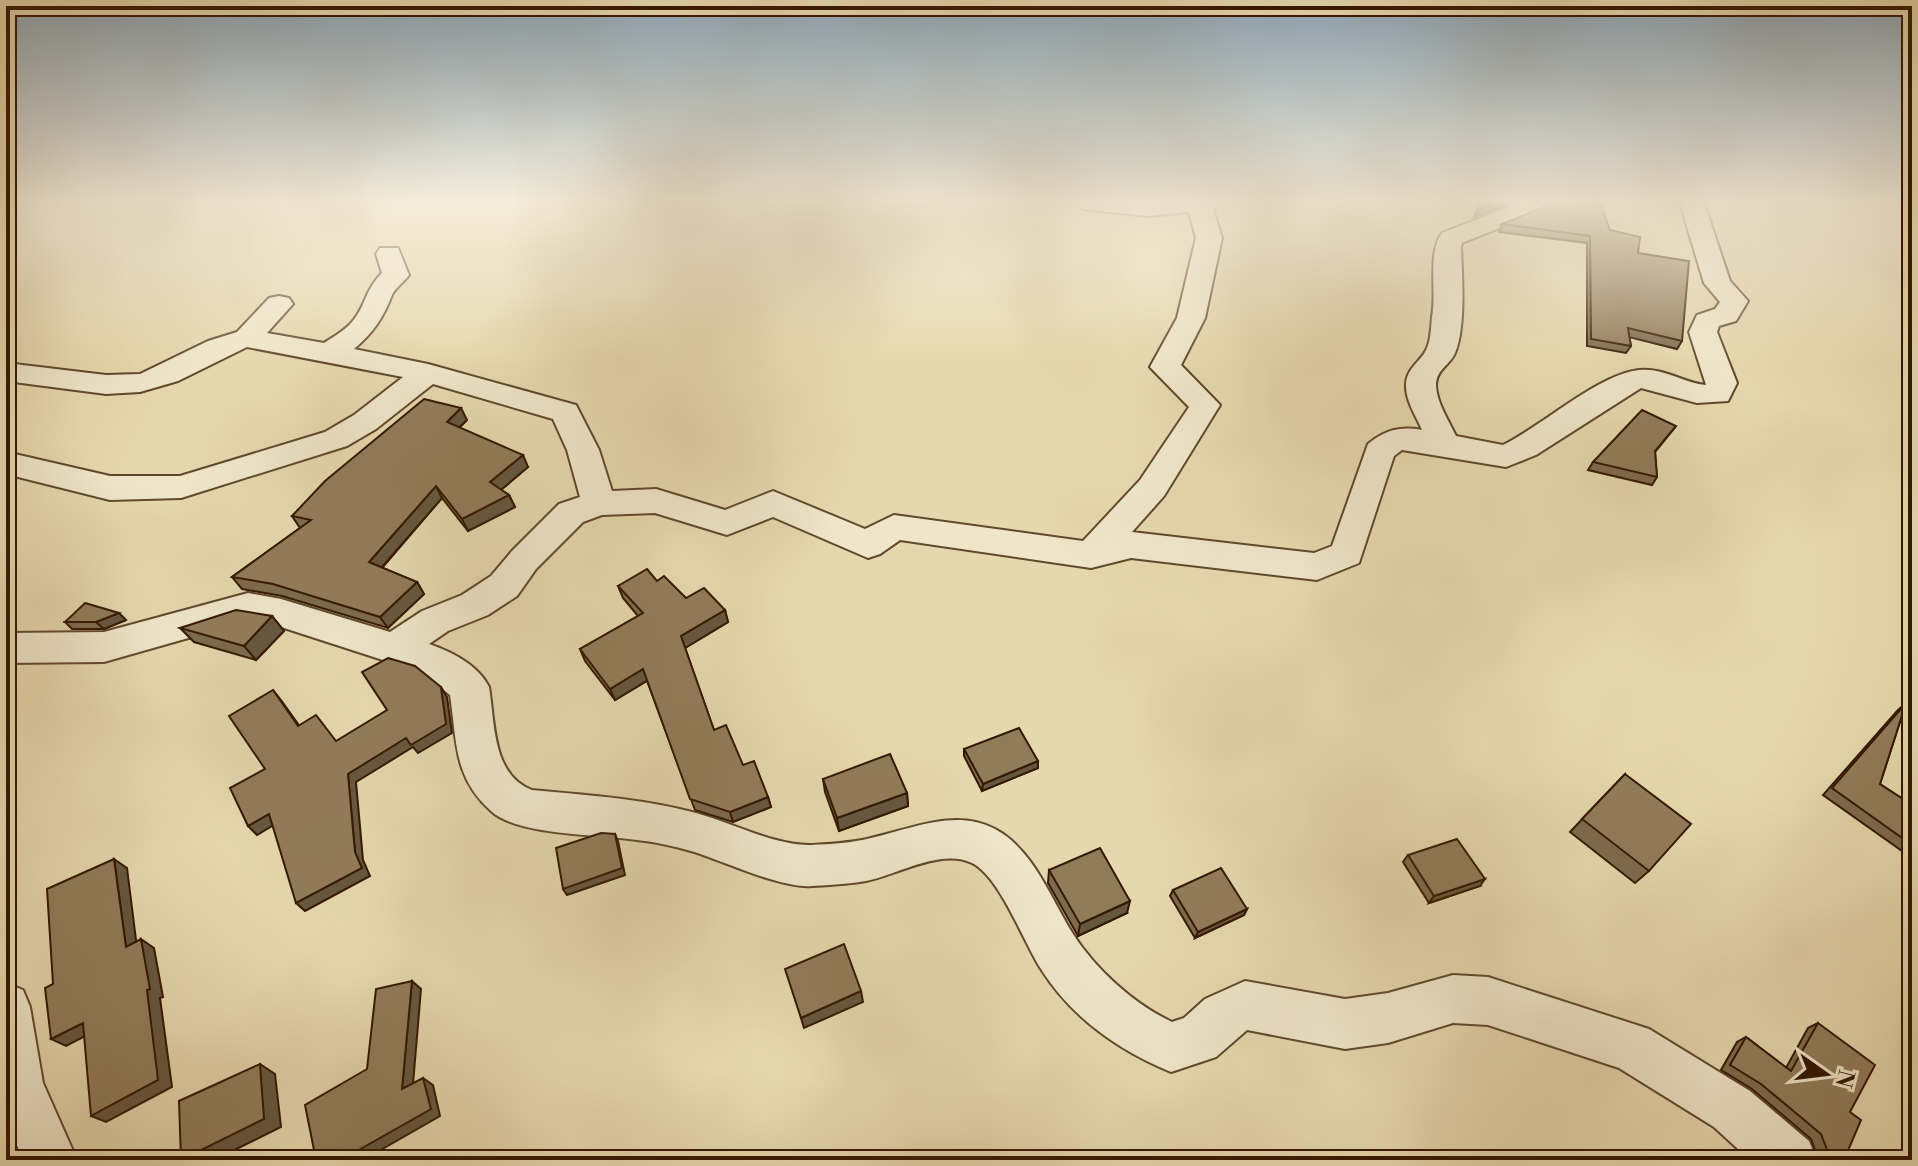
<svg xmlns="http://www.w3.org/2000/svg" width="1918" height="1166" viewBox="0 0 1918 1166" font-family="'Libre Bodoni',serif">
<rect width="100%" height="100%" fill="#e6d8ae"/>
<filter id="stains"><feTurbulence type="fractalNoise" baseFrequency=".0025" numOctaves="4"/><feColorMatrix values="0 0 0 0 .2 0 0 0 0 .09 0 0 0 0 .02 0 0 0 .5 -.17"/></filter>
<radialGradient id="worn" r=".72"><stop offset=".6" stop-color="#630" stop-opacity="0"/><stop offset="1" stop-color="#630" stop-opacity=".3"/></radialGradient>
<g fill="none" stroke-linecap="round" stroke-linejoin="round">
<!-- minor casing -->
<g stroke="#60482c" stroke-width="4">
<g id="minor">
<path d="M1078,203H1220L1213,209L1222,238L1205,318L1181,365L1220,405L1164,496L1132,532L1314,553L1332,546L1368,444C1385,430 1400,426 1422,430C1416,416 1405,400 1406,384C1407,367 1422,361 1427,348C1431,339 1431,327 1432,317C1437,292 1427,254 1442,233L1519,203H1553L1550,208L1462,243L1461,247C1462,275 1466,327 1455,353C1450,365 1437,369 1436,384C1436,402 1449,421 1456,436L1503,445C1542,426 1599,374 1639,370C1663,367 1684,383 1706,385L1689,332L1697,315L1715,309L1720,302L1704,283L1680,203H1704L1730,281L1748,301L1736,321L1719,326L1717,332L1737,383L1728,401L1697,403L1641,388L1536,455L1506,467L1402,450L1394,456L1359,563L1317,580L1131,558L1091,568L900,540L880,554L868,558L773,517L727,535L655,513L602,515L583,522L536,569L517,596L488,615L448,631L429,644C452,652 478,665 489,687C495,723 492,775 532,790C584,795 637,798 688,811C725,819 773,846 811,845C830,844 852,843 871,838C911,829 955,808 995,829C1033,849 1051,899 1073,934C1096,970 1134,1004 1172,1022L1184,1018L1205,999L1245,981L1345,999L1388,993L1453,975L1488,977L1649,1029L1750,1091L1809,1141L1817,1160H1750L1714,1127L1619,1068L1488,1025L1453,1023L1388,1043L1345,1049L1247,1030L1216,1057L1171,1072C1118,1050 1072,1018 1041,969C1023,941 1000,877 972,863C941,848 897,875 866,881C849,884 830,885 812,886C781,889 722,860 691,851C674,846 655,842 637,840C600,834 518,836 491,811C453,777 457,741 450,695L423,673L281,627L248,621L104,662L6,663V633L104,632L248,593L281,599L390,632L422,611L462,595L491,576L512,551L559,504L580,497L567,450L553,419L433,384L376,429L347,446L181,498L110,500L6,474V452L110,476H180L325,432L354,415L403,377L247,347L178,381L140,392L106,394L6,381V363L106,375L140,374L208,341L237,332L269,298L279,296L289,298L293,304L267,333L324,343C333,337 344,331 351,323C366,307 364,291 382,273L376,254L380,248H398L409,275C404,282 395,288 392,295C383,318 373,333 354,349L428,364L576,405L599,450L612,491L656,489L725,510L773,491L865,529L894,515L1083,541L1140,480L1189,407L1150,367L1177,318L1196,238L1189,212L1149,216L1090,210L1081,208Z"/>
<path d="M6,983L23,990L30,1007L43,1083L77,1160H23L6,1118Z"/>
</g>
</g>
<!-- minor -->
<use href="#minor" fill="#efe6ca" fill-rule="evenodd"/>
</g>
<!-- wall -->
<g fill="#7d6b4d" stroke="#341800" stroke-width="2">
<path d="M1892,203H1912V210Z"/>
<path d="M1502,224L1610,230L1638,253L1682,341L1677,349L1629,337L1631,346L1626,353L1587,346V243L1499,232Z"/>
<path d="M467,420L459,428L528,467L501,490L509,495L515,507L468,531L442,498L382,568L417,582L424,594L388,628L282,596L242,589L232,577L300,528L292,516Z"/>
<path d="M1676,426L1655,452L1657,477L1652,485L1588,470L1593,462Z"/>
<path d="M657,581L686,598L725,610L728,622L685,648L714,730L768,797L771,807L733,822L695,810L647,681L615,700L585,661L580,649L638,616L623,598L618,586Z"/>
<path d="M272,616L284,631L256,660L194,642L180,628Z"/>
<path d="M126,620L104,629H72L65,622Z"/>
<path d="M1906,703L1880,784L1912,805V858L1823,795L1898,710Z"/>
<path d="M964,749L1038,761V768L982,791L964,756Z"/>
<path d="M1625,774L1649,871L1635,883L1570,832Z"/>
<path d="M823,779L907,793L908,806L839,831L825,792Z"/>
<path d="M1408,855L1480,886L1429,903L1403,862Z"/>
<path d="M1049,870L1127,913L1078,936L1048,883Z"/>
<path d="M1173,890L1247,909L1244,915L1195,938L1170,896Z"/>
<path d="M1818,1023L1850,1112L1844,1160H1819L1811,1139L1752,1089L1721,1070L1737,1042L1746,1037L1786,1068L1808,1028Z"/>
</g>
<!-- shaded-wall -->
<g fill="#66573f" stroke="#341800" stroke-width="2">
<path d="M1495,203H1511L1474,217L1477,210Z"/>
<path d="M461,408L467,420L452,434L447,422Z"/>
<path d="M523,455L528,467L496,494L490,482Z"/>
<path d="M436,486L442,498L376,574L369,562Z"/>
<path d="M509,495L515,507L468,531L462,519Z"/>
<path d="M417,582L424,594L388,628L380,617Z"/>
<path d="M725,610L728,622L685,648L681,636Z"/>
<path d="M119,613L126,620L104,629L96,622Z"/>
<path d="M272,616L284,631L256,660L244,646Z"/>
<path d="M643,669L648,680L615,700L610,689Z"/>
<path d="M441,687L447,697L452,733L418,753L413,747L356,782L363,860L370,876L305,911L296,903L355,852L348,774Z"/>
<path d="M273,690L281,700L306,735L298,726Z"/>
<path d="M1038,761V768L982,791L983,784Z"/>
<path d="M907,793L908,806L839,831L837,818Z"/>
<path d="M768,797L771,807L733,822L730,812Z"/>
<path d="M269,814L277,823L257,835L248,826Z"/>
<path d="M615,834L618,841L625,875L567,895L563,889Z"/>
<path d="M114,859L127,868L138,956L126,947Z"/>
<path d="M1485,879L1480,886L1429,903L1434,896Z"/>
<path d="M1130,901L1127,913L1078,936L1080,924Z"/>
<path d="M1247,909L1244,915L1195,938L1198,932Z"/>
<path d="M141,939L154,948L163,997L160,998L172,1087L106,1122L91,1116L147,990Z"/>
<path d="M412,981L421,989L412,1096L402,1089Z"/>
<path d="M861,991L863,1002L804,1028L801,1018Z"/>
<path d="M83,1023L97,1030L66,1046L51,1039Z"/>
<path d="M260,1064L275,1074L281,1127L214,1160H181Z"/>
<path d="M423,1078L433,1085L440,1116L363,1160H341Z"/>
</g>
<!-- building -->
<g fill="#917c5a" stroke="#341800" stroke-width="2">
<path d="M1479,203H1495L1477,210Z"/>
<path d="M1555,203H1600L1610,230L1640,237L1638,253L1689,261L1682,341L1628,328L1631,346L1591,339L1590,236L1502,224Z"/>
<path d="M424,399L461,408L447,422L523,455L490,482L509,495L462,519L436,486L369,562L417,582L380,617L273,584L232,577L311,520L292,516L325,481Z"/>
<path d="M1642,410L1676,426L1655,451L1657,477L1593,462Z"/>
<path d="M647,569L657,581L664,576L686,598L704,588L725,610L681,636L714,730L726,725L743,765L754,761L768,797L730,812L690,799L643,669L610,689L580,649L643,613L618,586Z"/>
<path d="M85,603L119,613L96,622H65Z"/>
<path d="M236,610L272,616L244,646L180,628Z"/>
<path d="M388,658L415,666L441,687L446,724L411,745L406,738L348,774L355,852L362,868L296,903L269,814L248,826L230,788L265,769L229,716L273,690L298,726L316,715L336,741L387,710L362,672Z"/>
<path d="M1906,703L1880,784L1912,805V845L1832,788Z"/>
<path d="M1019,728L1038,761L983,784L964,749Z"/>
<path d="M890,754L907,793L837,818L823,779Z"/>
<path d="M1625,774L1691,824L1649,871L1582,819Z"/>
<path d="M601,833L615,834L622,868L563,889L556,848Z"/>
<path d="M1457,839L1485,879L1434,896L1408,855Z"/>
<path d="M1100,848L1130,901L1080,924L1049,870Z"/>
<path d="M114,859L126,947L141,939L150,989L147,990L158,1080L91,1116L83,1023L51,1039L45,988L53,984L47,889Z"/>
<path d="M1221,868L1247,909L1198,932L1173,890Z"/>
<path d="M844,944L861,991L801,1018L785,969Z"/>
<path d="M412,981L402,1089L423,1078L431,1109L341,1160H316L305,1105L367,1069L376,989Z"/>
<path d="M1818,1023L1875,1065L1850,1112L1861,1120L1844,1160H1833L1830,1157L1821,1134L1761,1084L1730,1065L1746,1037L1791,1071Z"/>
<path d="M260,1064L264,1119L181,1160L179,1101Z"/>
</g>
<!-- sky -->
<linearGradient id="sky" x2="0" y2="1"><stop stop-color="#8fa8b9"/><stop offset="0.55" stop-color="#f4eddb"/><stop offset="1" stop-color="#f4eddb" stop-opacity="0"/></linearGradient>
<rect width="1918" height="366" fill="url(#sky)"/>
<!-- margin -->
<rect width="1918" height="1166" fill="none" stroke="#e6d8ae" stroke-width="32"/>
<rect x="8" y="8" width="1902" height="1150" fill="none" stroke="#341800" stroke-width="4"/>
<rect x="16" y="16" width="1886" height="1134" fill="none" stroke="#341800" stroke-width="2"/>
<!-- north arrow -->
<g transform="translate(1826 1074) rotate(104)" stroke="#efe6ca" stroke-width="6" paint-order="stroke">
<path d="M0-6L14 30L0 20L-14 30Z" fill="#341800"/>
<text y="-12" font-size="22" font-weight="bold" text-anchor="middle" fill="#341800">N</text>
</g>
<rect width="100%" height="100%" filter="url(#stains)"/>
<rect width="100%" height="100%" fill="url(#worn)"/>
</svg>
